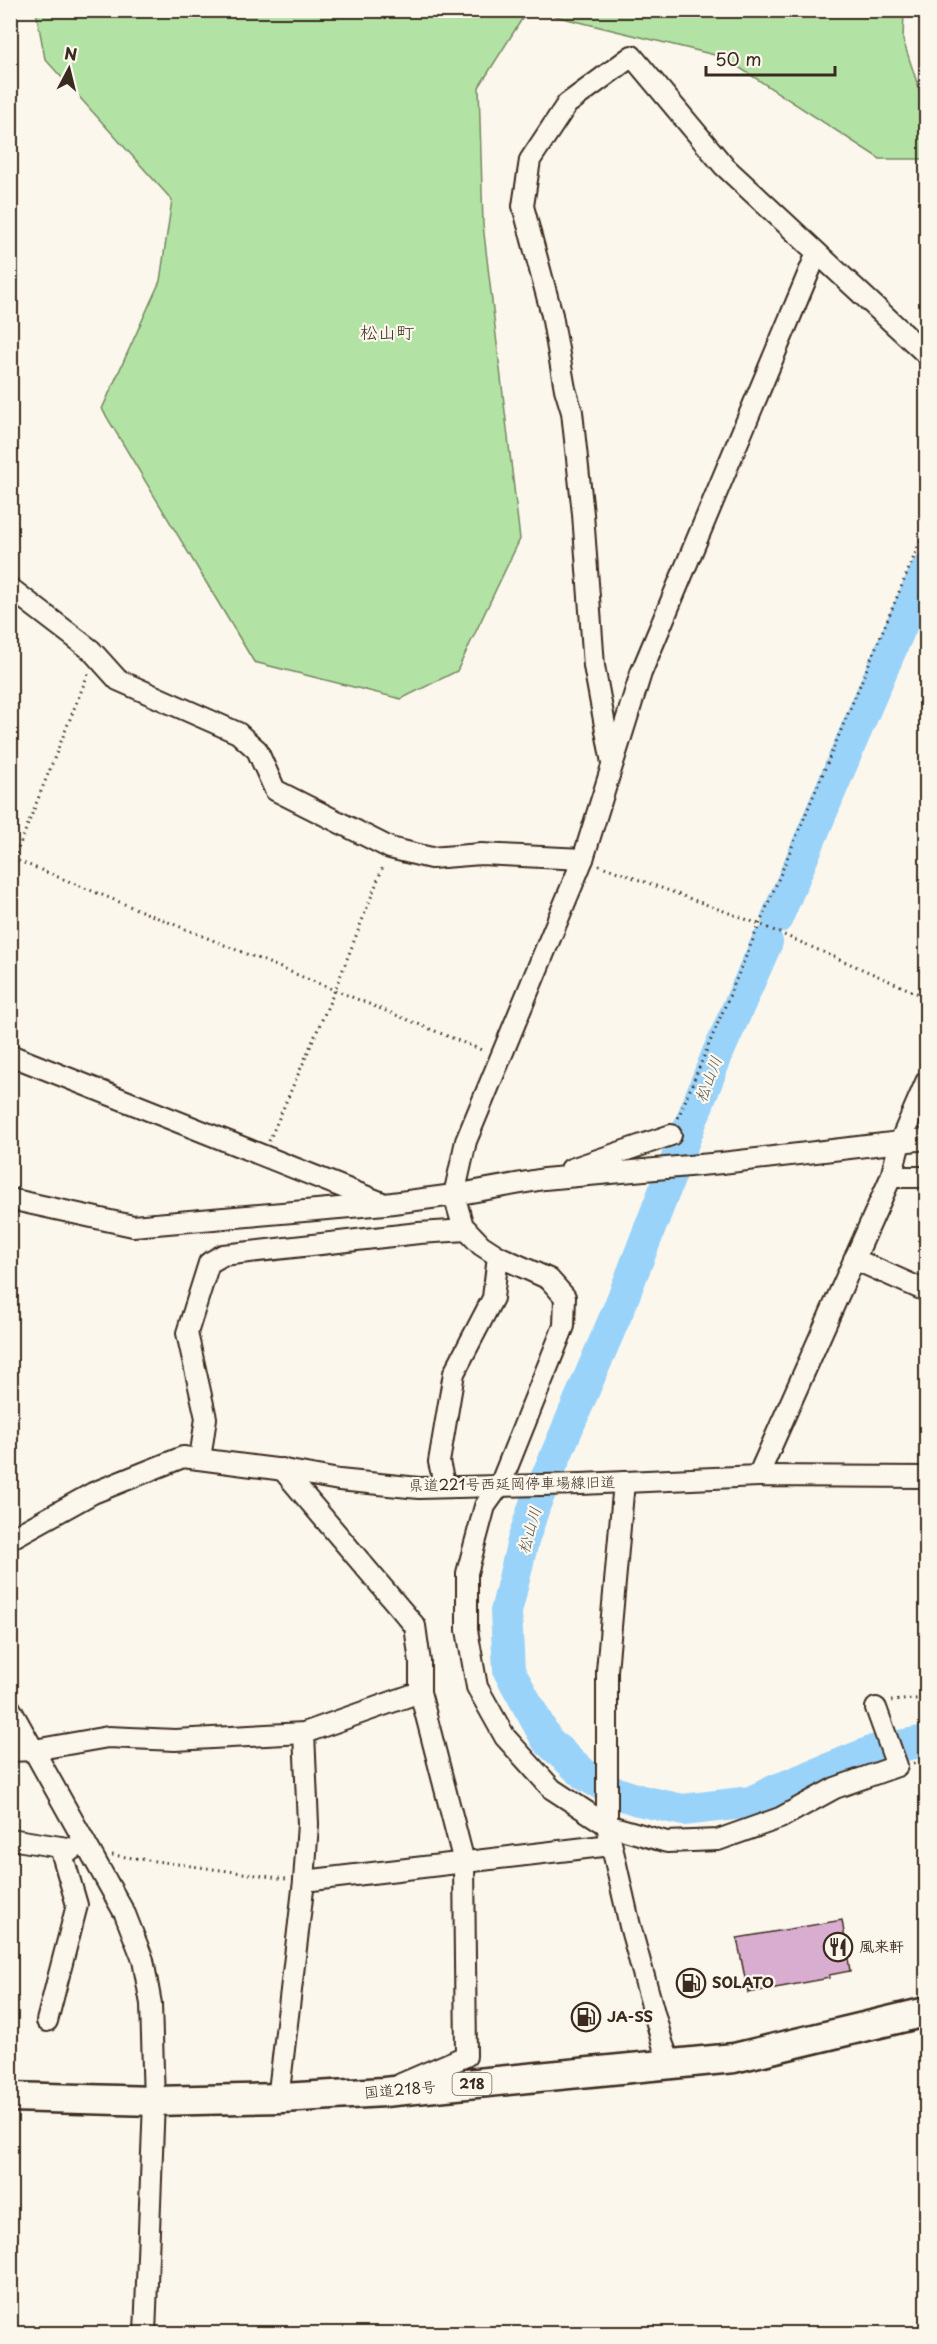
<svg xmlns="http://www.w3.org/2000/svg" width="937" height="2344" viewBox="0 0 937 2344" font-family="'Playpen Sans','Klee One',sans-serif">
<rect width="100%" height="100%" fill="#fbf7ec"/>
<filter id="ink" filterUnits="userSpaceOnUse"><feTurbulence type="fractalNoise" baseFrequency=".0167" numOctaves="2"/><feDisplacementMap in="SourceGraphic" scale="12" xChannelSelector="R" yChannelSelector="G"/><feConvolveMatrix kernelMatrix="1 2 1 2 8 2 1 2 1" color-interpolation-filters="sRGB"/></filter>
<g filter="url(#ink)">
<!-- green -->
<g fill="#b2e3a4" stroke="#768661" stroke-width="1.5">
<path d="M36,11H527L479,87L483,225L520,539L457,671L401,699L254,662L102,409L160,281L172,200L45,59Z"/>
<path d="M534,11H904L903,40L926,110V159H880L723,57Z"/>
</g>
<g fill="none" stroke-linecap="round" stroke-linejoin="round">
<!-- river -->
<g stroke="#9ad3fa" stroke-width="32">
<path d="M777,918C826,802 874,685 926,570"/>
<path d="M767,942L717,1055L619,1308L535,1504L523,1541L506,1612L509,1671L547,1740L585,1775L617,1793L638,1800L683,1810L751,1802L776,1790L873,1751L926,1741"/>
</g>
</g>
<!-- building -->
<path fill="#d9add0" stroke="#3b2a1e" stroke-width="1.5" d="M842,1920L850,1971L829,1975L830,1978L748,1993L737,1938Z"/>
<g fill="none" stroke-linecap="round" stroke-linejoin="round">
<!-- minor casing -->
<g stroke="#3b2a1e" stroke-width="24">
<g id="minor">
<path d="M10,588L91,650L118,680L238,733L257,750L275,790L390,848L431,858L481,854L583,859"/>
<path d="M612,763L594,666L583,514L572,412L565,389L552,315L523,206L530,160L567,104L632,56L724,166L926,354"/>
<path d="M10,1055L380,1202"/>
<path d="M571,1169L671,1135"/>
<path d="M891,1177H926"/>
<path d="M10,1199L133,1226L385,1204L454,1195L544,1179L722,1163L926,1139"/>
<path d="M498,1256L549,1279L565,1297L564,1326L500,1485L485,1506L467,1573V1630L477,1687L505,1737L552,1789L607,1825L667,1842L718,1840L780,1818L835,1788L897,1766L876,1708"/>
<path d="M854,1259L926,1291"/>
<path d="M200,1459L206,1418L187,1333L209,1263L223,1255L419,1233L467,1230"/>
<path d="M758,1476L891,1177L900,1142L926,1082"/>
<path d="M624,1482L607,1671V1825L630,1926L663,2045L671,2065"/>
<path d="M445,1487L439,1462L454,1373L493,1298L498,1256L481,1245L463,1226L454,1195L466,1141L583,859L641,673L817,253"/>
<path d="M10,1539L93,1493L183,1457L284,1470L339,1480L419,1488L581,1484L758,1476L926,1477"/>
<path d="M10,1708L125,1914L143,1960L151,2004L154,2101L145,2334"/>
<path d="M10,1751L34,1750L108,1737L175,1740L304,1733L420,1692V1662L415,1626L282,1469"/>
<path d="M10,1839L73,1849"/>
<path d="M304,1881L611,1845"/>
<path d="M47,2021L77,1905L60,1847"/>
<path d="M401,2084L466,2056L464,1862L420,1692"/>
<path d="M282,2098L279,2091L304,1881L308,1824L304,1733"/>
</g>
</g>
<!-- highway casing -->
<g stroke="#3b2a1e" stroke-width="33">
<path id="highway" d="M10,2097L154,2101L282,2098L384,2092L734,2058L926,2012"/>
</g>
<!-- path -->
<g stroke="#3b2a1e" stroke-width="3" stroke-dasharray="1.5 4.5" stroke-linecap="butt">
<path d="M88,674L14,859L484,1051"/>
<path d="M599,865L759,924L926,997"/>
<path d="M678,1118L926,528"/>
<path d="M269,1141L335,990L384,864"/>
<path d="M891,1701L926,1698"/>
<path d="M913,1763L926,1760"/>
<path d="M112,1855L286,1879"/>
</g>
<!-- minor -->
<use href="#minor" stroke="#fbf7ec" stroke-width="20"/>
<!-- highway -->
<use href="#highway" stroke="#fbf7ec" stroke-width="28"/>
</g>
</g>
<!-- icons -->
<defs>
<g id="restaurant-ring" transform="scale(1.5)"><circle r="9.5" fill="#fbf7ec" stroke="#3b2a1e" stroke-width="1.5"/><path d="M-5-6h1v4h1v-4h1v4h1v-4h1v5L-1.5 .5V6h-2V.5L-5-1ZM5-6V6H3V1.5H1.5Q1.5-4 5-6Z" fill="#3b2a1e"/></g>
<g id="fuel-ring" transform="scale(1.5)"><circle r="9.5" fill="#fbf7ec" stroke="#3b2a1e" stroke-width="1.5"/><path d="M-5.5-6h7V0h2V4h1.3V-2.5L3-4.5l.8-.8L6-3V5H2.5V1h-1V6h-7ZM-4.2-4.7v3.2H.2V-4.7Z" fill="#3b2a1e"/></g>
</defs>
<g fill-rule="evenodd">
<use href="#restaurant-ring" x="838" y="1947"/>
<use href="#fuel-ring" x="691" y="1983"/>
<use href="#fuel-ring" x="586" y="2017"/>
</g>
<g text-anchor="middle" stroke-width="4.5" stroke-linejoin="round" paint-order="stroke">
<!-- shield labels -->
<rect fill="#fbf7ec" stroke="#75685c" stroke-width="1.5" x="452.5" y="2073" width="39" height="22" rx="4.5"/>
<g font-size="14" font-weight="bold" fill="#3b2a1e">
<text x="472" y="2089">218</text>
</g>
<!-- street labels -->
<g font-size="15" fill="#3b2a1e" stroke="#fbf7ec">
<text transform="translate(512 1484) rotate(-1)" y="5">県道221号西延岡停車場線旧道</text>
<text transform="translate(400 2090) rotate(-5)" y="5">国道218号</text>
</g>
<!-- poi labels -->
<g font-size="15" font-weight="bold" fill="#3b2a1e" stroke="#fbf7ec" text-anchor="start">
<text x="859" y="1952">風来軒</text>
<text x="712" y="1988">SOLATO</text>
<text x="607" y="2022">JA-SS</text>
</g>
<!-- water labels -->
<g font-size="16" font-style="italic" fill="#535455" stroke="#fbf7ec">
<text transform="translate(708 1079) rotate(-69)" y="6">松山川</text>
<text transform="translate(529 1530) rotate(-74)" y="6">松山川</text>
</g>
<!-- quarter labels -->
<g font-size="18" fill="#3b2a1e" stroke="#fbf7ec">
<text x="387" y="339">松山町</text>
</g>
</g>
<!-- margin -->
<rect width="937" height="2344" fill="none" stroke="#fbf7ec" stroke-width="36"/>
<rect x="18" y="18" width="901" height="2308" fill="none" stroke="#3b2a1e" stroke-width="2" filter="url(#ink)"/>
<!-- north arrow -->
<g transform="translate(69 69) rotate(7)" stroke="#fbf7ec" stroke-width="4.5" paint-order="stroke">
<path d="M0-4.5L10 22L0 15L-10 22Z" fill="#3b2a1e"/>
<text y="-9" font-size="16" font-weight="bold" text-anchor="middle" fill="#3b2a1e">N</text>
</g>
<!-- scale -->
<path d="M706 66v9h129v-9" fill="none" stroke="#3b2a1e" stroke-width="3"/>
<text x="715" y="66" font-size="18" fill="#3b2a1e" stroke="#fbf7ec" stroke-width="4.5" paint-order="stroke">50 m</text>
</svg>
